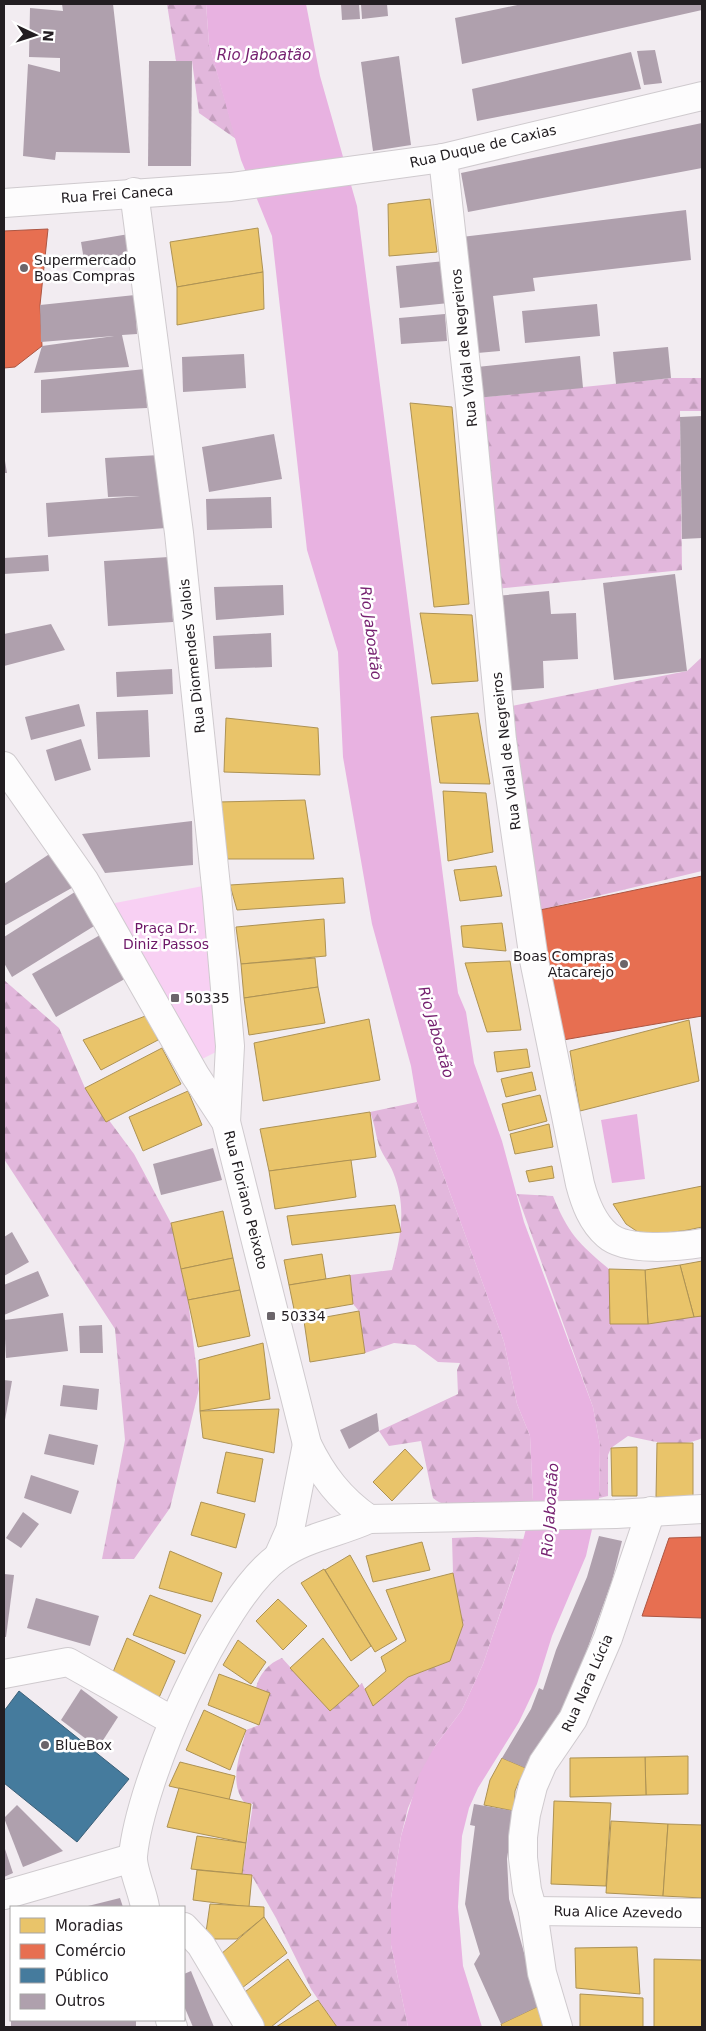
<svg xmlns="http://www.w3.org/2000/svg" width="706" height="2031" viewBox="0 0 706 2031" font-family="'DejaVu Sans',sans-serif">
<defs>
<pattern id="forest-firs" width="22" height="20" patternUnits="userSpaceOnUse" patternTransform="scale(1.25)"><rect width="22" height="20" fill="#e2b7dc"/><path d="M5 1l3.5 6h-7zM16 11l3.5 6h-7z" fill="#c29dbc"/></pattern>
</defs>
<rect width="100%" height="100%" fill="#f2ecf1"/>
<!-- green -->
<path fill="#f8d0f3" d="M203,886L224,1048L202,1059L181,1058L116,925L115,903Z"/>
<!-- forest -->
<g fill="url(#forest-firs)">
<path d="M167,4H206L209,44L236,139L199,113L192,61H176Z"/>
<path d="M671,378H702V411H680L682,570L495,589L476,398Z"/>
<path d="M702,657V871L535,911L507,707L687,671Z"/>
<path d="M4,980L59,1028L85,1088L134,1154L171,1223L188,1300L199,1389L170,1508L134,1559H102L125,1440L115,1329L4,1159Z"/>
<path d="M417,1102L504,1342L517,1404L530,1436L533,1501C510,1503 450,1515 433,1498L421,1441L389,1446L379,1431L458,1394L457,1370L460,1363L438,1362L415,1345L394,1343L365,1353L359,1311L353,1304L350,1275L392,1270C401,1235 407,1207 393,1172C390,1164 384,1157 380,1148C376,1138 375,1124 370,1112Z"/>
<path d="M517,1194L553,1196C568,1233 578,1243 609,1269L611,1324H648L702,1315V1438C680,1449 651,1441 628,1436L611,1448L608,1455V1496L599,1498L600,1445L593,1407Z"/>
<path d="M477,1537L525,1539L483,1664L462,1710L435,1746L408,1808L401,1836L391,1898V1945L408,2027H337L311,1989L276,1918L252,1876L242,1874L253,1804L244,1802C228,1781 241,1753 246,1730L259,1725L269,1693L256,1688C259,1674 269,1663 282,1658L330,1711L362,1683L373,1706L408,1677L450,1661L463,1625L453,1573L452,1538Z"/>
</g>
<!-- water -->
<g fill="#e8b2e1">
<path d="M206,4H306L320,76L357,206L458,993L466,1012L474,1063L502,1141L524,1222L593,1407L600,1445L599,1498L586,1556L552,1636L537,1684L519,1722L478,1788L469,1808L462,1836L458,1907L463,1966L482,2027H408L391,1945V1898L401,1836L419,1775L435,1746L462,1710L483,1664L517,1564L533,1501L530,1436L517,1404L504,1342L417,1102L411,1066L372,924L343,757L338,652L307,550L272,236L241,160L209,44Z"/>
<path d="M637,1114L645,1179L612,1183L601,1120Z"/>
</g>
<!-- homes -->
<g fill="#e9c46a" stroke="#ad9254">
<path d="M430,199L437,252L389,256L388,204Z"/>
<path d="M258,228L263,272L177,287L170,242Z"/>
<path d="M263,272L264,309L177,325V287Z"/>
<path d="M410,403L452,407L469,604L434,607Z"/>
<path d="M420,613L472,615L478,681L432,684Z"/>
<path d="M478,713L490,784L440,783L431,717Z"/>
<path d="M226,718L318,728L320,775L224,772Z"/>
<path d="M443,791L486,793L493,852L448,861Z"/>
<path d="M305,800L314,859H226L218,802Z"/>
<path d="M496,866L502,896L460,901L454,870Z"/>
<path d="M343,878L345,903L237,910L230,885Z"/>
<path d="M324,919L326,956L241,964L236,927Z"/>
<path d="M502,923L506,951L463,947L461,926Z"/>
<path d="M315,958L318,987L244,998L241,964Z"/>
<path d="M510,961L521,1030L487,1032L465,963Z"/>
<path d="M318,987L325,1023L249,1035L244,998Z"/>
<path d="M148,1015L158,1040L101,1070L83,1040Z"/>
<path d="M369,1019L380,1080L263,1101L254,1043Z"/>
<path d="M689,1020L699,1081L580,1111L570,1051Z"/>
<path d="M162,1048L181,1084L106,1122L85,1088Z"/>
<path d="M527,1049L530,1067L497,1072L494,1052Z"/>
<path d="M532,1072L536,1090L506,1097L501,1079Z"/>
<path d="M188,1091L202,1125L143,1151L129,1117Z"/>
<path d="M540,1095L547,1121L509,1131L502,1104Z"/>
<path d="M370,1112L376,1157L269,1171L260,1129Z"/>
<path d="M549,1124L553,1147L515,1154L510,1134Z"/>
<path d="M351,1160L356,1197L275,1209L269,1171Z"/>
<path d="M552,1166L554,1178L529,1182L526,1171Z"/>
<path d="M702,1186V1227L688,1230L660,1234L638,1232L626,1224L613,1204Z"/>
<path d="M395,1205L401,1232L292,1245L287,1216Z"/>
<path d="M223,1211L233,1258L181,1269L171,1223Z"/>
<path d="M322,1254L326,1279L289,1285L284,1260Z"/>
<path d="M233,1258L240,1290L188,1300L181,1269Z"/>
<path d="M702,1261V1316L694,1317L680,1265Z"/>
<path d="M680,1265L694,1317L648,1324L645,1270Z"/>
<path d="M609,1269L645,1270L648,1324H610Z"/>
<path d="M350,1275L353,1304L295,1314L289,1285Z"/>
<path d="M240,1290L250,1336L198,1347L188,1300Z"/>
<path d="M359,1311L365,1353L310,1362L304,1321Z"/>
<path d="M263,1343L270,1399L200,1411L199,1360Z"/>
<path d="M279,1409L274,1453L203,1438L200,1411Z"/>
<path d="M657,1443H693V1497H656Z"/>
<path d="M637,1447V1496H612L611,1448Z"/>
<path d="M405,1449L423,1468L392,1501L373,1482Z"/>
<path d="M226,1452L263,1459L255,1502L217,1493Z"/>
<path d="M201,1502L245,1514L236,1548L191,1535Z"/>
<path d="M422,1542L430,1570L373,1582L366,1556Z"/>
<path d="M170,1551L222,1573L212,1602L159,1588Z"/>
<path d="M350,1555L397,1639L375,1652L325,1570Z"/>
<path d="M324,1569L371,1646L351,1661L301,1583Z"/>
<path d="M453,1573L463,1625L450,1661L408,1677L373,1706L365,1689L386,1671L381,1657L406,1641L386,1590Z"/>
<path d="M150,1595L201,1615L185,1654L133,1635Z"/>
<path d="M278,1599L307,1626L283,1650L256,1621Z"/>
<path d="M127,1638L175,1661L158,1700L111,1677Z"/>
<path d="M323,1638L359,1686L330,1711L290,1668Z"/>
<path d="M238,1640L266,1662L251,1684L223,1665Z"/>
<path d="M219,1674L270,1693L259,1725L208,1705Z"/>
<path d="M204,1710L246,1730L230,1770L186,1750Z"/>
<path d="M688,1756V1794L646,1795L645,1757Z"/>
<path d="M645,1757L646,1795L570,1797V1758Z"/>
<path d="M502,1758L528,1769L519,1781L515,1791L514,1811L484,1805L490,1780Z"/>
<path d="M180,1762L235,1776L229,1800L169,1786Z"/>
<path d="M179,1788L251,1804L246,1843L167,1827Z"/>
<path d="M554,1801L611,1803L606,1886L551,1884Z"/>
<path d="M611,1821L668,1824L663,1896L606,1893Z"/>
<path d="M668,1824L702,1825V1898L663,1896Z"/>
<path d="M197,1836L246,1843L242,1874L191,1869Z"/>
<path d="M197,1870L252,1875L249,1907L193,1900Z"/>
<path d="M210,1904L264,1907V1917L237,1939H205Z"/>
<path d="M264,1917L287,1953L242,1988L221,1954Z"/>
<path d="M637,1947L640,1994L576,1988L575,1948Z"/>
<path d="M288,1959L311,1995L271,2027H258L237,1998Z"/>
<path d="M654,1959L702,1960V2027H654Z"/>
<path d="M580,1994L643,1998V2027H580Z"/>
<path d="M318,2000L337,2027H276Z"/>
<path d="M539,2006L545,2027H502L501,2024Z"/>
</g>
<!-- shops -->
<g fill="#e76f51" stroke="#ac5643">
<path d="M48,229L40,305L42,346L15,367L4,368V231Z"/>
<path d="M702,876V1016L563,1040L535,911Z"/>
<path d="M702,1537V1618L642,1616L669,1538Z"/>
</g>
<!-- public -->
<path fill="#457b9d" stroke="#3a5f78" d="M19,1691L129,1779L77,1842L4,1783V1711Z"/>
<!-- building -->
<g fill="#afa0ad">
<path d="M62,4H113L130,153L56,152L55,160L23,156L28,64L60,72V58L29,57L30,8L63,11Z"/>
<path d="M341,4H359L360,19L342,20Z"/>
<path d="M361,4H387L388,16L362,19Z"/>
<path d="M522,4H702V10L462,64L455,18Z"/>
<path d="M655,50L662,83L644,85L637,51Z"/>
<path d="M631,52L641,89L477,121L472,89Z"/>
<path d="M399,56L411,145L373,151L361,62Z"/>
<path d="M149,61H192L191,166H148Z"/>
<path d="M702,123V168L468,212L461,173Z"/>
<path d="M686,210L691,260L533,278L535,291L493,296L500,351L466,354L453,238Z"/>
<path d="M129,234L133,257L85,266L81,242Z"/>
<path d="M445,261L449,303L400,308L396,266Z"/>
<path d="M135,295L137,334L122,335L129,367L34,373L42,346L114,336L41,342L40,305Z"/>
<path d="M597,304L600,336L525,343L522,311Z"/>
<path d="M445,314L447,341L401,344L399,318Z"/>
<path d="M668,347L671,378L616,384L613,352Z"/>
<path d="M244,354L246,388L183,392L182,357Z"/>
<path d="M580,356L583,388L476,398L477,367Z"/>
<path d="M145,369L147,408L41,413V380Z"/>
<path d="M702,416V538L682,539L680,417Z"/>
<path d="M274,434L282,479L209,492L202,447Z"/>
<path d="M4,455L7,473H4Z"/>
<path d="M160,455L166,528L48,537L46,503L140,496L108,497L105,458Z"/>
<path d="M271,497L272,528L207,530L206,499Z"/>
<path d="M48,555L49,571L4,574V558Z"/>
<path d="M169,557L173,622L108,626L104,561Z"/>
<path d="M675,574L687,671L614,680L603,583Z"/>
<path d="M283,585L284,615L216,620L214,587Z"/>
<path d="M549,591L551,614L576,613L578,659L543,661L544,688L505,691L496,596Z"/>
<path d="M51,624L65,650L4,666V634Z"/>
<path d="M271,633L272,667L215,669L213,636Z"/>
<path d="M172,669L173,694L117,697L116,672Z"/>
<path d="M79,704L85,726L31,740L25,717Z"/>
<path d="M148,710L150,757L98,759L96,712Z"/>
<path d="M81,739L91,770L55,781L46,750Z"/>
<path d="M192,821L193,865L105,873L82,834Z"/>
<path d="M51,853L77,885L4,926V884Z"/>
<path d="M78,890L99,923L12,977L4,963V937Z"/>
<path d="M107,931L132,975L56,1017L32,974Z"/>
<path d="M213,1148L222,1180L161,1195L153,1164Z"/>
<path d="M12,1232L29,1262L4,1276V1237Z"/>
<path d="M38,1271L49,1296L4,1315V1285Z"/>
<path d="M63,1313L68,1351L6,1358L4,1320Z"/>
<path d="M102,1325L103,1353H80L79,1326Z"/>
<path d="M4,1380L12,1381L5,1420H4Z"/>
<path d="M63,1385L99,1389L97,1410L60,1406Z"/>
<path d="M377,1413L379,1431L349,1449L340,1430Z"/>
<path d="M49,1434L98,1445L94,1465L44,1454Z"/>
<path d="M31,1475L79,1491L71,1514L24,1498Z"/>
<path d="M23,1512L39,1524L21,1548L6,1538Z"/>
<path d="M599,1536L622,1541L612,1581L563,1716L558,1715L528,1769L502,1758L531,1709L539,1688L543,1690L556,1650L587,1577Z"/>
<path d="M4,1574L14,1575L6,1637H4Z"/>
<path d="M36,1598L99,1616L90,1646L27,1628Z"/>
<path d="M81,1689L118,1717L98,1748L61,1720Z"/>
<path d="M474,1804L514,1811L507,1859L509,1899L539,2006L501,2024L474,1964L480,1954L465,1904L475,1826L470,1825Z"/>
<path d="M17,1805L63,1851L23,1867L4,1818Z"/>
<path d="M4,1846L13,1873L4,1877Z"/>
<path d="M120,1898L123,1907H84Z"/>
<path d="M191,1971L214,2027H193L184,2006V1974Z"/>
<rect x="11" y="2020" width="125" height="7"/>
</g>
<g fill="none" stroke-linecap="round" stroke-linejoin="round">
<!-- minor casing -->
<g stroke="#cfcace" stroke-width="30">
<g id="minor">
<path d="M443,158L469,394L502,740L534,960L580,1184C585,1203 592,1222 607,1235C626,1252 678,1247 702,1243"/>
<path d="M134,192L179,533L217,896L230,1046L226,1122"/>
<path d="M278,1557L290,1530L307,1444"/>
<path d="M4,1674L68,1662L173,1721"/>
<path d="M4,1895L132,1858"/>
<path d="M145,1907C143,1893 132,1869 133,1856C140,1781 218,1601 278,1557C305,1537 339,1533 369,1519"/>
<path d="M533,1911L702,1913"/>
<path d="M184,1927L201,1945L250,2027"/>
<path d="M170,2020L173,2027"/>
<path d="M558,2027L542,1973L533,1911L527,1890L523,1858V1837L526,1814L533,1786L543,1763L573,1719L608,1638L651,1511"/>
</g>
</g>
<!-- tertiary casing -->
<g stroke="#cfcace" stroke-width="30">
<g id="tertiary">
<path d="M4,203L231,187L443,158L702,96"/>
<path d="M4,766L84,880L195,1075L226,1122L307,1444C322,1475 340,1499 369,1519L616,1514L702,1509"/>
</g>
</g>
<!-- minor -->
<use href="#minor" stroke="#fdfcfd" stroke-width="28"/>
<!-- tertiary -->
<use href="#tertiary" stroke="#fdfcfd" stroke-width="28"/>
</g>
<!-- markers -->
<g fill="#6b656a" stroke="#fff" stroke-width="2">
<circle cx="24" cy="268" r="5"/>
<circle cx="624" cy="964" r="5"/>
<rect x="170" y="993" width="10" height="10" rx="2.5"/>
<rect x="266" y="1311" width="10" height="10" rx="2.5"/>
<circle cx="45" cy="1745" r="5"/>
</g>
<g text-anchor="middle" stroke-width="5" stroke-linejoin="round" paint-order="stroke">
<!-- street labels -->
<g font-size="14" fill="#221d21" stroke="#fff">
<text transform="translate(483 146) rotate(-13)" y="5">Rua Duque de Caxias</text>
<text transform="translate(117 194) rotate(-4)" y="5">Rua Frei Caneca</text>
<text transform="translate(464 348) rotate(-96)" y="5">Rua Vidal de Negreiros</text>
<text transform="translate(192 656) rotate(-96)" y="5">Rua Diomendes Valois</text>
<text transform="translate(506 751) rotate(-97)" y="5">Rua Vidal de Negreiros</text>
<text transform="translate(246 1200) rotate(76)" y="5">Rua Floriano Peixoto</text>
<text transform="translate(587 1683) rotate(-66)" y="5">Rua Nara Lúcia</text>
<text transform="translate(618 1912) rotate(1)" y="5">Rua Alice Azevedo</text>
</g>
<!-- poi labels -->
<g font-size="14" fill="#221d21" stroke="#fff" text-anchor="start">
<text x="34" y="265">Supermercado<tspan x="34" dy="16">Boas Compras</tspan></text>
<text x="614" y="961" text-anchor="end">Boas Compras<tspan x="614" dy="16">Atacarejo</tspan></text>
<text x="185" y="1003">50335</text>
<text x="281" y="1321">50334</text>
<text x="55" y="1750">BlueBox</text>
</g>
<!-- park labels -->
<g font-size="14" fill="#6e1768" stroke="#fff">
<text x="166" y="933">Praça Dr.<tspan x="166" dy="16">Diniz Passos</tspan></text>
</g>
<!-- water labels -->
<g font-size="15" font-style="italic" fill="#762170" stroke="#fff">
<text x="264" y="60">Rio Jaboatão</text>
<text transform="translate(371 633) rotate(83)" y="5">Rio Jaboatão</text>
<text transform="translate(436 1032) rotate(74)" y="5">Rio Jaboatão</text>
<text transform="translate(550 1510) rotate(-86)" y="5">Rio Jaboatão</text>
</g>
</g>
<!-- border -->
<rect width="706" height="2031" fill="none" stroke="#221d21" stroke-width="10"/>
<!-- legend -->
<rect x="10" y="1906" width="175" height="115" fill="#ffffff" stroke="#a7a5a6"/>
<rect x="20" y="1918" width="25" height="15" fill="#e9c46a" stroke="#a7a5a6"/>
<text x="55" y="1931" font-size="15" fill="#221d21">Moradias</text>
<rect x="20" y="1944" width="25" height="15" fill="#e76f51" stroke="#a7a5a6"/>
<text x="55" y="1956" font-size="15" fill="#221d21">Comércio</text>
<rect x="20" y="1968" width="25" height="15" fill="#457b9d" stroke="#a7a5a6"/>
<text x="55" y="1981" font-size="15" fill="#221d21">Público</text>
<rect x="20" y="1994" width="25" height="15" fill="#afa0ad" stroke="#a7a5a6"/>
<text x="55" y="2006" font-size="15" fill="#221d21">Outros</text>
<!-- north arrow -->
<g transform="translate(35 35) rotate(94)" stroke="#ffffff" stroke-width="4" paint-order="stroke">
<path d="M0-4L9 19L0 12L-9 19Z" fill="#221d21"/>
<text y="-8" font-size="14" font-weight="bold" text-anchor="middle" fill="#221d21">N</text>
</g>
</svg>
